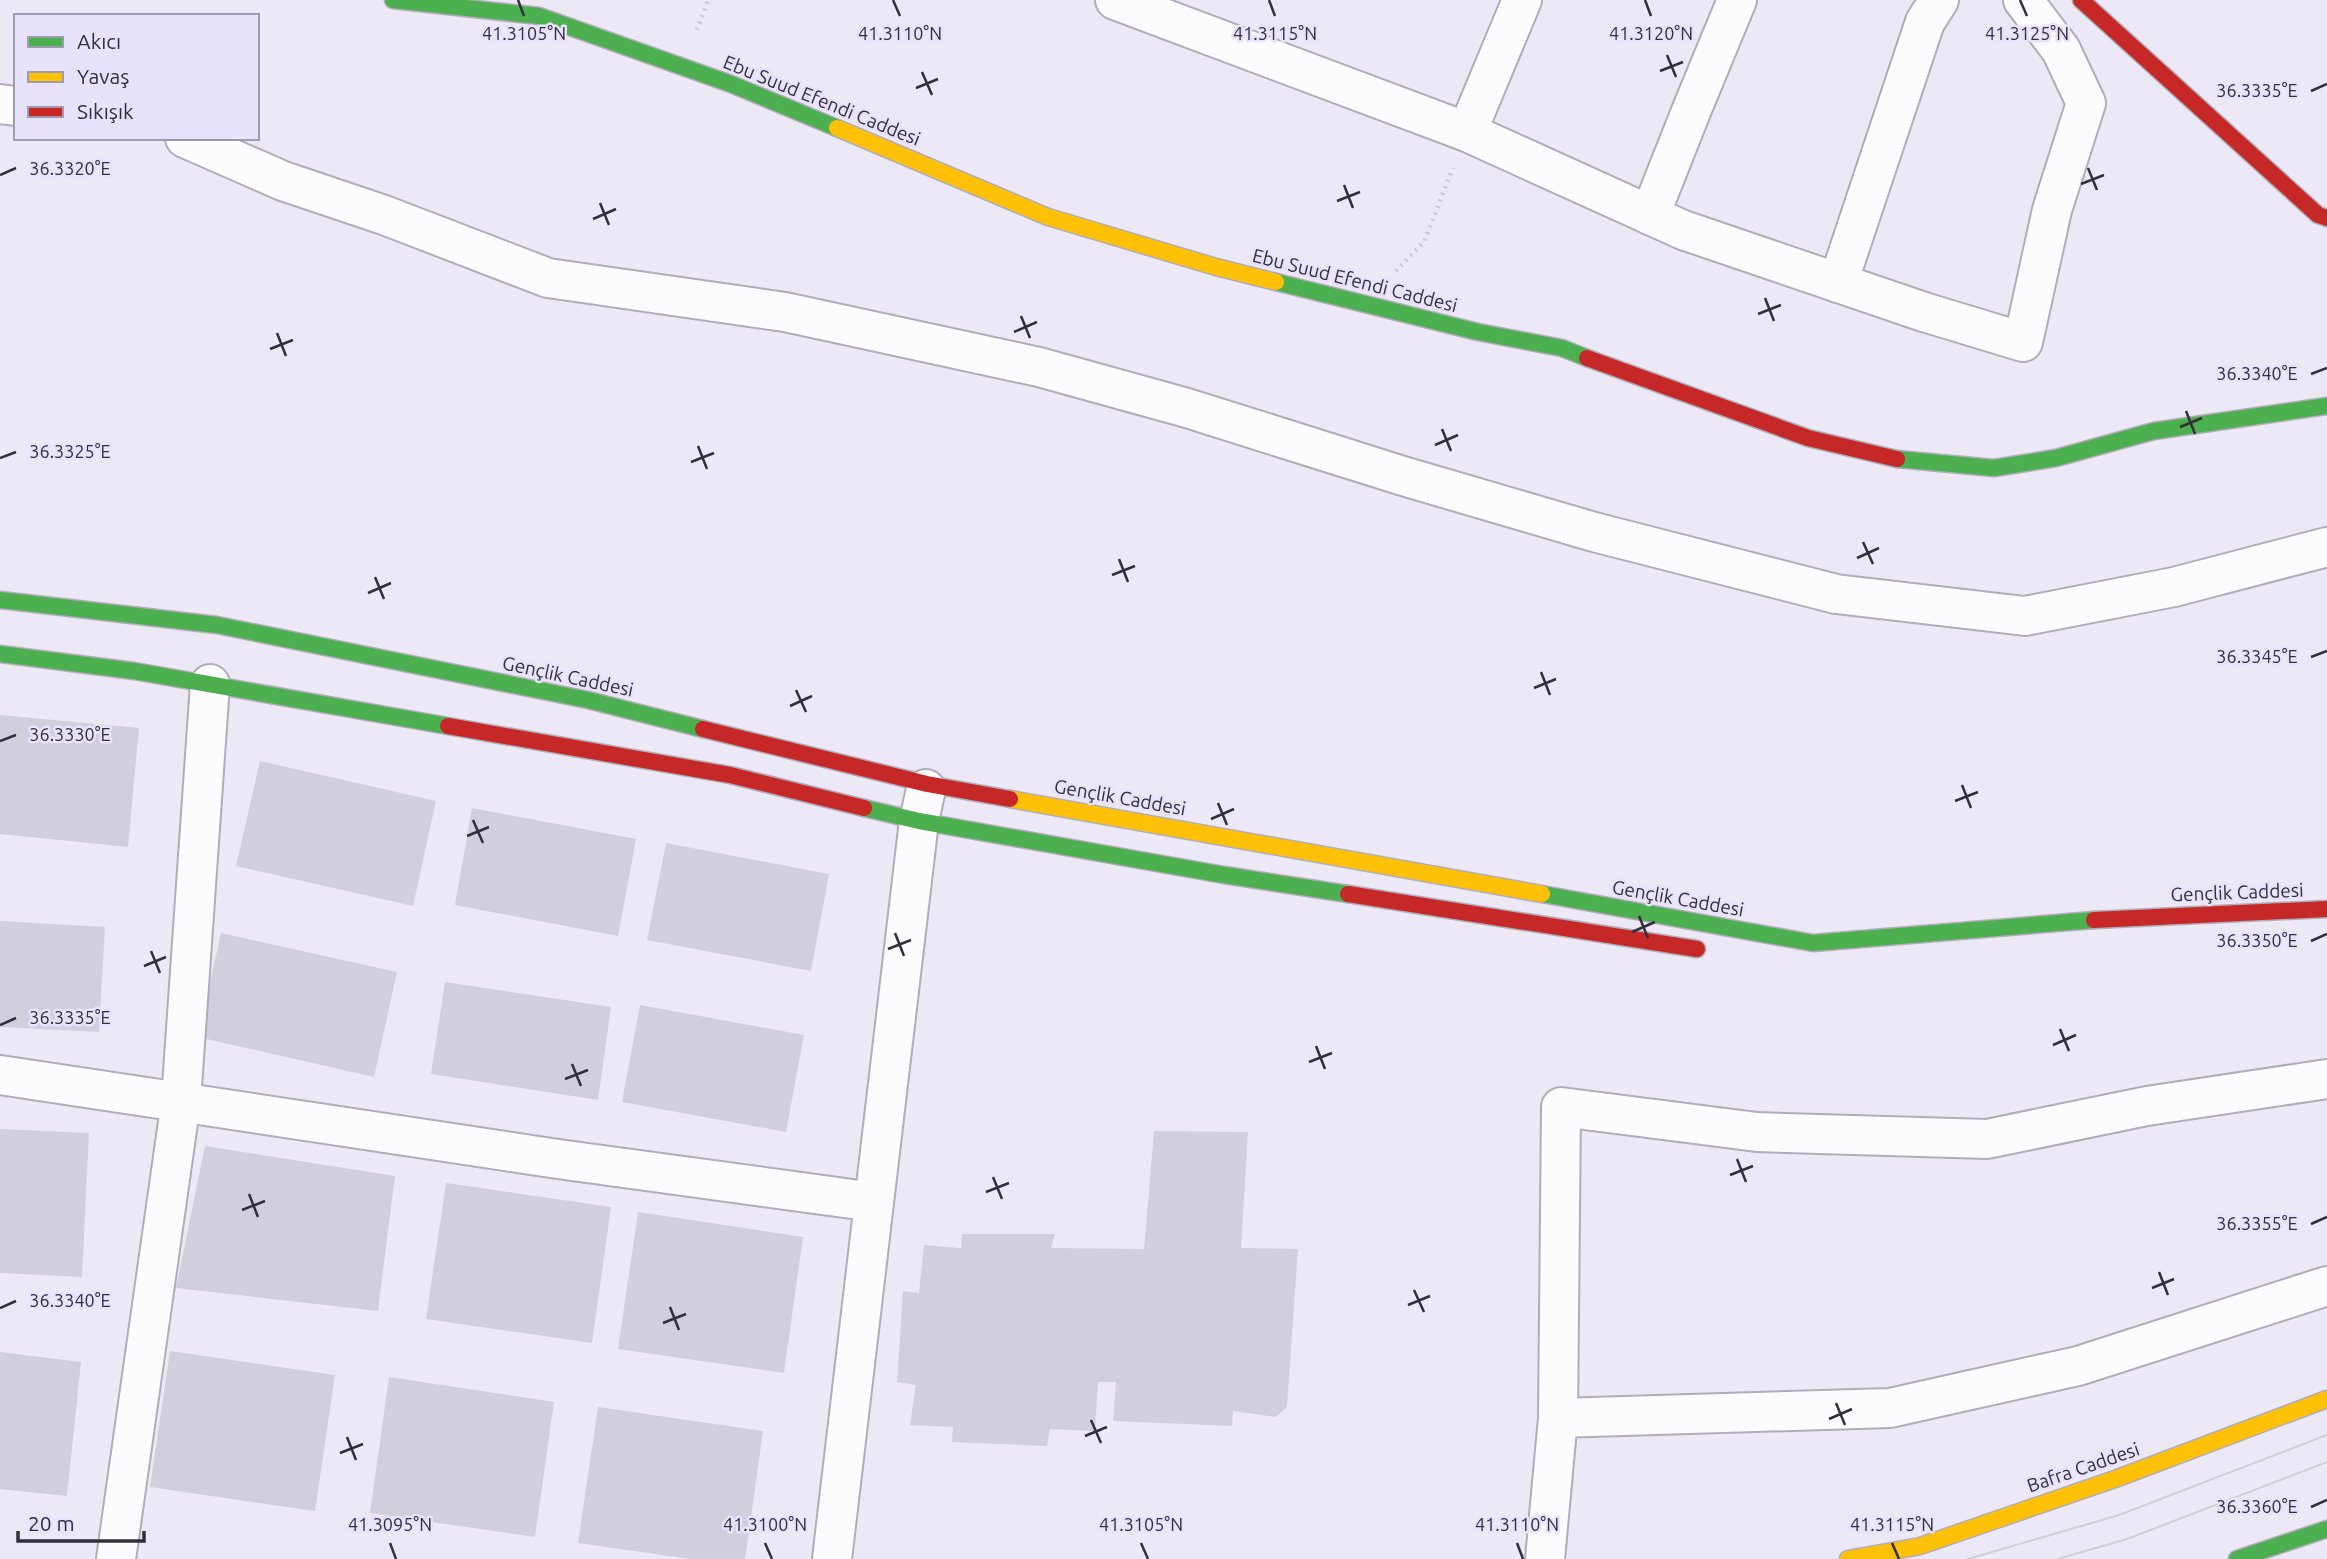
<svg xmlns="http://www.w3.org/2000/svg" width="2327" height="1559" viewBox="0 0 2327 1559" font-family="Ubuntu,sans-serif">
<rect width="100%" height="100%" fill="#ece8f6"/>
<!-- building -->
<g fill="#d2cfdc">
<path d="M0,715L139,728L128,847L0,834Z"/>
<path d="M260,761L436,801L413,906L236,866Z"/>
<path d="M472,808L636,839L618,936L455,905Z"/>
<path d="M666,843L829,874L811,971L647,940Z"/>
<path d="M0,921L105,927L99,1032L0,1027Z"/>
<path d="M221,933L397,972L374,1077L198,1037Z"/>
<path d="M445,982L611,1007L598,1100L431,1074Z"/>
<path d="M640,1005L804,1035L786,1132L622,1102Z"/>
<path d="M0,1129L89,1133L82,1277L0,1273Z"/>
<path d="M1154,1131L1248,1132L1241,1248L1298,1249L1287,1407L1276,1417L1233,1411L1232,1426L1113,1421L1116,1382H1098L1095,1431L1050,1429L1047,1446L952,1442L953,1427L910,1425L916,1385L897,1382L903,1291L919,1293L924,1245L961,1248L962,1234H1055L1051,1248L1144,1249Z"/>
<path d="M205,1146L395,1176L378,1311L176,1288Z"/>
<path d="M446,1183L611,1207L592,1343L426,1319Z"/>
<path d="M638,1212L803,1237L784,1373L618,1349Z"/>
<path d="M170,1351L335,1375L315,1511L150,1487Z"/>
<path d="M0,1352L81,1362L67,1496L0,1489Z"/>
<path d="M389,1377L554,1402L535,1537L370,1513Z"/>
<path d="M598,1407L763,1431L745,1559H690L578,1543Z"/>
</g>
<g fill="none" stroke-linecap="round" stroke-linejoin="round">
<!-- street casing -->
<g stroke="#b0adb9" stroke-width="42">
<g id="street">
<path d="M1115,0L1467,132L1683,230L1924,312L2023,342L2052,210L2086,103L2061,50L2023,0"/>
<path d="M0,104L16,106"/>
<path d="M1467,132L1522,0"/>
<path d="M185,138L283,181L384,215L548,278L785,312L1039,367L1187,408L1403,476L1594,532L1836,594L2025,616L2174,587L2327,547"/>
<path d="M1650,215L1692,109L1737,0"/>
<path d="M1838,283L1925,22L1939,0"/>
<path d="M0,1075L558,1159L874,1202"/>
<path d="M1558,1418L1890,1408L2078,1366L2327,1286"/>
<path d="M116,1559L181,1101L210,684"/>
<path d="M832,1559L919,821L926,789"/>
<path d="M1545,1559L1558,1418L1561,1107L1757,1132L1987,1139L2147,1106L2327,1079"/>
</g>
</g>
<!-- fast casing -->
<g stroke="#b0adb9" stroke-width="19">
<g id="fast">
<path d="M393,0L539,16L731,84L837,128"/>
<path d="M1276,282L1478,332L1562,348L1587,358"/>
<path d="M1897,459L1994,468L2056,458L2154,431L2327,406"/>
<path d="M0,600L217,625L588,700L703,729"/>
<path d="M0,654L134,671L448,726"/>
<path d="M864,808L919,821L1224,875L1348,894"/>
<path d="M1542,894L1813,943L2094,920"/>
<path d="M2237,1559L2327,1529"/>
</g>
</g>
<!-- slow casing -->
<g stroke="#b0adb9" stroke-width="19">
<g id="slow">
<path d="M837,128L1048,217L1216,267L1276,282"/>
<path d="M1010,799L1542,894"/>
<path d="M1848,1559L1920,1546L2115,1479L2327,1399"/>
</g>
</g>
<!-- jam casing -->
<g stroke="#b0adb9" stroke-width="19">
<g id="jam">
<path d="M2081,0L2318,215L2327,218"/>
<path d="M1587,358L1808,438L1897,459"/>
<path d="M448,726L730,775L864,808"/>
<path d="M703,729L927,784L1010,799"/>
<path d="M1348,894L1697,949"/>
<path d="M2094,920L2327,909"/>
</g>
</g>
<!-- path -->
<g stroke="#cccad0" stroke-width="4.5" stroke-dasharray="2 5" stroke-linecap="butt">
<path d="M697,30L708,0"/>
<path d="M1396,271L1424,242L1453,168"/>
</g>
<!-- street -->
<use href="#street" stroke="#fcfcfe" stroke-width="38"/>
<!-- fast -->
<use href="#fast" stroke="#4caf50" stroke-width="16"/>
<!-- slow -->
<use href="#slow" stroke="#ffc107" stroke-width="16"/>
<!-- jam -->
<use href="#jam" stroke="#c62828" stroke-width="16"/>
<!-- tram -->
<g stroke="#d1cfd4" stroke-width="2">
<path d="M1968,1559L2119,1515L2327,1435"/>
<path d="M2058,1559L2127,1539L2327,1462"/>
</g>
</g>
<!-- ticks -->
<path fill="none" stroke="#322f3b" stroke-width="2.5" d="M518,0L524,16M893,0L900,16M1269,0L1275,16M1645,0L1651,16M2020,0L2027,16M1667,55L1676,77M1660,71L1683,62M922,72L932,95M916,88L938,79M2311,91L2327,84M2088,168L2097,190M0,175L16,168M2081,184L2104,175M1344,185L1353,208M1337,201L1360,192M600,203L609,225M593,219L616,209M1765,298L1774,321M1758,314L1781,305M1021,316L1030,338M1014,332L1037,322M277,333L286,356M270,349L293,340M2311,374L2327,368M2186,411L2195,434M2180,427L2202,418M1442,429L1451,451M1435,445L1458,435M698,446L707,469M0,458L16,452M691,462L714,453M1863,542L1873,564M1857,558L1879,548M1119,559L1128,582M1112,575L1135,566M375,577L384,599M368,593L391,583M2311,657L2327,651M1541,672L1550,695M1534,688L1556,679M796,690L806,712M790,706L812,696M0,741L16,735M1962,785L1971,808M1955,801L1978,792M1218,803L1227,825M1211,819L1234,809M473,820L483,843M467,836L489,827M1639,916L1648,938M1632,932L1655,922M895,933L904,956M2311,941L2327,934M888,949L911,940M151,951L160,973M144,966L166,957M0,1025L16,1018M2060,1029L2069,1051M2053,1045L2076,1035M1316,1046L1325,1069M1309,1062L1332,1053M572,1064L581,1086M565,1079L588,1070M1737,1159L1746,1182M1730,1175L1753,1166M993,1177L1002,1199M986,1192L1009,1183M249,1194L258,1217M242,1210L265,1201M2311,1224L2327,1217M2159,1272L2168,1295M2152,1288L2174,1279M1414,1290L1424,1312M1408,1305L1430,1296M670,1307L679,1330M0,1308L16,1301M663,1323L686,1314M1836,1403L1845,1425M1829,1419L1852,1409M1091,1420L1101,1443M1085,1436L1107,1427M347,1437L356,1460M340,1453L363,1444M2311,1507L2327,1500M390,1543L396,1559M765,1543L772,1559M1141,1543L1148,1559M1517,1543L1523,1559M1892,1543L1899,1559"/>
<g text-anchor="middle" stroke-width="5" stroke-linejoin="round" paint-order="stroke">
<!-- street labels -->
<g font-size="19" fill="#322f3b" stroke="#e8e2fc">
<text transform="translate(822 100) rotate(22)" y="7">Ebu Suud Efendi Caddesi</text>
<text transform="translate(1355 280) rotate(14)" y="7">Ebu Suud Efendi Caddesi</text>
<text transform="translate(568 676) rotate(12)" y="7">Gençlik Caddesi</text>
<text transform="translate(1120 797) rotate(10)" y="7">Gençlik Caddesi</text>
<text transform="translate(2237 892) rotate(-2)" y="7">Gençlik Caddesi</text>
<text transform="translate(1678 898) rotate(10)" y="7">Gençlik Caddesi</text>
<text transform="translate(2083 1467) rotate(-19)" y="7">Bafra Caddesi</text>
</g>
</g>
<g font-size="18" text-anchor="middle" fill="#322f3b" stroke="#e8e2fc" stroke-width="5" stroke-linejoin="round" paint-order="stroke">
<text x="524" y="40">41.3105°N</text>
<text x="900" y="40">41.3110°N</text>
<text x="1275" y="40">41.3115°N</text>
<text x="1651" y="40">41.3120°N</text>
<text x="2027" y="40">41.3125°N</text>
<text x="2257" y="97">36.3335°E</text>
<text x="70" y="175">36.3320°E</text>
<text x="2257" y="380">36.3340°E</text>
<text x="70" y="458">36.3325°E</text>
<text x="2257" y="663">36.3345°E</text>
<text x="70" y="741">36.3330°E</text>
<text x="2257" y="947">36.3350°E</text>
<text x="70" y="1024">36.3335°E</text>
<text x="2257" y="1230">36.3355°E</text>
<text x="70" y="1307">36.3340°E</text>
<text x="2257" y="1513">36.3360°E</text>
<text x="390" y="1531">41.3095°N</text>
<text x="765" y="1531">41.3100°N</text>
<text x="1141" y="1531">41.3105°N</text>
<text x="1517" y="1531">41.3110°N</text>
<text x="1892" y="1531">41.3115°N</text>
</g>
<!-- legend -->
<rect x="14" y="14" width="245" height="126" fill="#e8e2fc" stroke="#9f9aaf" stroke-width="2"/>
<rect x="28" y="37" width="35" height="10" fill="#4caf50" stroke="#9f9aaf" stroke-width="2"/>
<text x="77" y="49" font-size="21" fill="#322f3b">Akıcı</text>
<rect x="28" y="72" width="35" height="10" fill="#ffc107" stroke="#9f9aaf" stroke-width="2"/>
<text x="77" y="84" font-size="21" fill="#322f3b">Yavaş</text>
<rect x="28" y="107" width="35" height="10" fill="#c62828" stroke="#9f9aaf" stroke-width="2"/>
<text x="77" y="119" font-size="21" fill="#322f3b">Sıkışık</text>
<!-- scale -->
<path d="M18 1531v10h126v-10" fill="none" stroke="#322f3b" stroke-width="3.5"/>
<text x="28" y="1531" font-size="21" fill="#322f3b" stroke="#e8e2fc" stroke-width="5" paint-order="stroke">20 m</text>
</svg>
